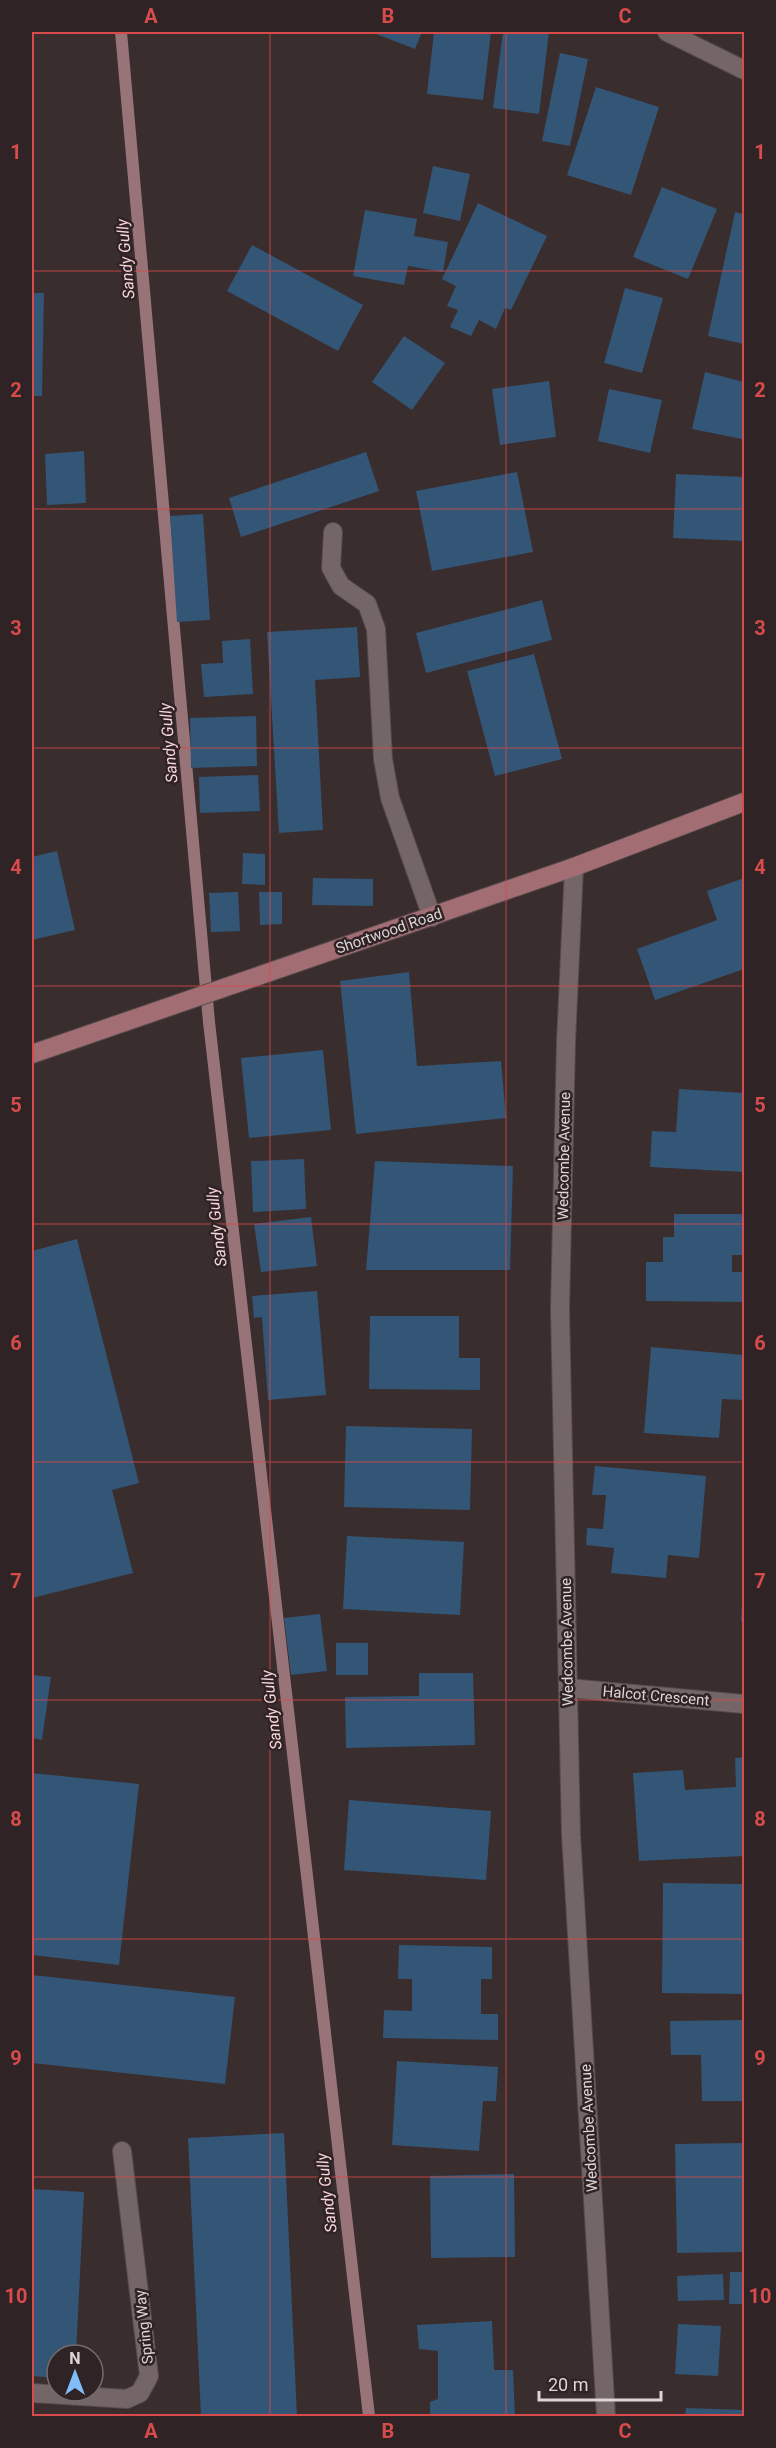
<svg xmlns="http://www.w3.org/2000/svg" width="776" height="2448" viewBox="0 0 776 2448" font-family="Roboto,sans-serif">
<rect width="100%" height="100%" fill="#3a2d2e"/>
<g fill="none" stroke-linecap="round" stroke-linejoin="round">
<!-- stream -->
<path stroke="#987378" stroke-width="12" d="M121,32L209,1022L369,2416"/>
</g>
<!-- building -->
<g fill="#335576">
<path d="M371,32H422L415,49Z"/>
<path d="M434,32H491L483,100L427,94Z"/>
<path d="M503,32H549L539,114L493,108Z"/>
<path d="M560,53L588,59L570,146L542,141Z"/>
<path d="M596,87L659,107L631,195L567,175Z"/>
<path d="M433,166L470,174L460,221L423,213Z"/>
<path d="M662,187L717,209L688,279L633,257Z"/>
<path d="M478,203L547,236L511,310L505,308L496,329L479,320L471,336L450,327L458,310L447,306L456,286L442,279Z"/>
<path d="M365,210L417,219L414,236L448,242L443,272L408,266L404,285L353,276Z"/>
<path d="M735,212L744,214V344L708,336Z"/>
<path d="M252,245L363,305L338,351L227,291Z"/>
<path d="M625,288L663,298L642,373L604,363Z"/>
<path d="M32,293H44L42,396H32Z"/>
<path d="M404,336L445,363L412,410L372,382Z"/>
<path d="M705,372L744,382V429L742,439L692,429Z"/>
<path d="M549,381L556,437L500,445L492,389Z"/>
<path d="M609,389L662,400L650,453L598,441Z"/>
<path d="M84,451L86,503L47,505L45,454Z"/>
<path d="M366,452L379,491L241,537L229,498Z"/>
<path d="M517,472L533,552L432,571L416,491Z"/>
<path d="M676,474L744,477V541L673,538Z"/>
<path d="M203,514L210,620L177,622L170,516Z"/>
<path d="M542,600L552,640L426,673L416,633Z"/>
<path d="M357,627L360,677L315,680L323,830L279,833L267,632Z"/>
<path d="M250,639L253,694L204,697L201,664L223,663L222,641Z"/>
<path d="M534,654L562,759L495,776L467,671Z"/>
<path d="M256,716L257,766L191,768L190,718Z"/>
<path d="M258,775L260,811L200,813L199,777Z"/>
<path d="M57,851L75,930L32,940V857Z"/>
<path d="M243,853L265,854V885L242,884Z"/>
<path d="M313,878L373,879V906L312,905Z"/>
<path d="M744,878V969L655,1000L637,949L717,920L707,891Z"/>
<path d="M238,892L240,931L211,932L209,893Z"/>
<path d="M259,892H282V924L260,925Z"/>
<path d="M409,972L417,1066L501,1061L506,1118L356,1134L340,981Z"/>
<path d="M323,1050L331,1130L249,1138L241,1058Z"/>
<path d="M679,1089L744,1093V1172L650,1167L652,1131L676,1132Z"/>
<path d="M304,1159L306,1209L253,1212L251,1161Z"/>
<path d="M375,1161L513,1166L510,1270H366Z"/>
<path d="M674,1214H744V1255H732V1272H744V1302L646,1301V1262H663V1237H674Z"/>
<path d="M311,1217L317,1266L261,1272L254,1224Z"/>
<path d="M77,1239L139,1483L112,1490L133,1573L32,1598V1251Z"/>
<path d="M317,1291L326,1395L268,1400L262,1317L254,1318L252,1296Z"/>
<path d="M370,1316H459V1358H480V1390L369,1389Z"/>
<path d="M651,1347L744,1355V1400L722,1399L719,1438L644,1433Z"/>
<path d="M346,1426L472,1429L470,1510L344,1507Z"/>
<path d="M595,1466L706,1476L699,1558L668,1555L666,1578L611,1573L614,1548L586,1545L587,1528L603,1529L606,1495H592Z"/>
<path d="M347,1536L464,1542L460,1615L343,1609Z"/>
<path d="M743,1587H744V1621H741Z"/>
<path d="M320,1614L327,1671L291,1675L284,1618Z"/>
<rect x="336" y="1643" width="32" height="32"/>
<path d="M419,1673H473L475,1745L346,1748L345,1697L419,1696Z"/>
<path d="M32,1675L51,1677L42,1740L32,1738Z"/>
<path d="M744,1757V1856L639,1861L633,1773L683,1770L685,1790L736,1787L735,1758Z"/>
<path d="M32,1773L139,1784L119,1965L32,1955Z"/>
<path d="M349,1800L491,1811L486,1880L344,1870Z"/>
<path d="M663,1883L744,1884V1994L662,1993Z"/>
<path d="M399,1945L492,1947V1979H481V2014H498V2040L383,2038L384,2010L412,2011V1979H398Z"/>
<path d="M32,1975L235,1997L225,2084L32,2063Z"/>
<path d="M744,2020V2101H702L701,2055H671L670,2021Z"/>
<path d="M397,2061L498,2067L496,2101H483L479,2151L392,2145Z"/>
<path d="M284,2133L297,2416H201L188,2138Z"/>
<path d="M744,2143V2252L677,2253L675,2144Z"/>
<path d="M514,2174L515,2257L431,2258L430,2176Z"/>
<path d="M32,2189L84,2192L76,2355H57V2378L32,2376Z"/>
<path d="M730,2272H744V2304H729Z"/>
<path d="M723,2274L724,2300L678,2301L677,2276Z"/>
<path d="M492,2321L494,2370H513L515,2416H430V2402L438,2399V2351L419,2349L417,2325Z"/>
<path d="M678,2324L721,2326L718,2376L675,2374Z"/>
<path d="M686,2408L744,2410V2416H685Z"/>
</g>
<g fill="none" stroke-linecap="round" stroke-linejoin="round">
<!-- minor casing -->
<g stroke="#564b4c" stroke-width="20">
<g id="minor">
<path d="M667,32L744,70"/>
<path d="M333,532L331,568L341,586L367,604L376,629L383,759L390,798L432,917"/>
<path d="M574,867L566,1042L560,1309L571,1835L606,2416"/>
<path d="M568,1688L744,1704"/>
<path d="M32,2393L127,2399L140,2393L149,2376L122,2151"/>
</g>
</g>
<!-- major casing -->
<g stroke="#564b4c" stroke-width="20">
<path id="major" d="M32,1054L574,867L744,802"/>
</g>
<!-- minor -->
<use href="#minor" stroke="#746567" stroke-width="18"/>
<!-- major -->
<use href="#major" stroke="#a36d74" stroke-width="18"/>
</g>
<!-- grid -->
<path fill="none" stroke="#d84b4b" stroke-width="1.5" stroke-opacity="0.55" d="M270,32V2416M506,32V2416M32,271H744M32,509H744M32,748H744M32,986H744M32,1224H744M32,1462H744M32,1700H744M32,1939H744M32,2177H744"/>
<g text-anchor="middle" stroke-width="5" stroke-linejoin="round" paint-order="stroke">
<!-- street labels -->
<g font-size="15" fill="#ded5d6" stroke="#2f2325">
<text transform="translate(389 931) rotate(-19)" y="5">Shortwood Road</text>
<text transform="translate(564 1156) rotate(-89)" y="5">Wedcombe Avenue</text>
<text transform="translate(567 1642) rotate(-91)" y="5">Wedcombe Avenue</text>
<text transform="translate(656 1696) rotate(5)" y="5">Halcot Crescent</text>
<text transform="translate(589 2128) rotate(-93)" y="5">Wedcombe Avenue</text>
<text transform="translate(144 2327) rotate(-96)" y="5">Spring Way</text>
</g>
<!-- water labels -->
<g font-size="16" font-style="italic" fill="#f8d5d9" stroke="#2f2325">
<text transform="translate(125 259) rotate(-95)" y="6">Sandy Gully</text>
<text transform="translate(168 743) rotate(-95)" y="6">Sandy Gully</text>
<text transform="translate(216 1227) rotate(-97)" y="6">Sandy Gully</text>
<text transform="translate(271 1710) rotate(-97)" y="6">Sandy Gully</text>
<text transform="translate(326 2193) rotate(-97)" y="6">Sandy Gully</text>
</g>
</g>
<!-- border -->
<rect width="776" height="2448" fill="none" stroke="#2f2325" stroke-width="66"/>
<!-- north arrow -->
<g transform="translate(75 2373)"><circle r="28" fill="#2f2325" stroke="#756a6c" stroke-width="1.5"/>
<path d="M0-4.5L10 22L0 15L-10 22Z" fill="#80bdfa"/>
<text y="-9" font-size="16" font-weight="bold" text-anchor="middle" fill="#ded5d6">N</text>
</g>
<!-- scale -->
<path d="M539 2391v9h122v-9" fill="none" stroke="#ded5d6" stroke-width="3"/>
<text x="548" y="2391" font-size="18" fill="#ded5d6" stroke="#2f2325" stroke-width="4.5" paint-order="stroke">20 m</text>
<rect x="33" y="33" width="710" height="2382" fill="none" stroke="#d84b4b" stroke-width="2"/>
<g font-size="20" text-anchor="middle" font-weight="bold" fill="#d84b4b">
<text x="151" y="23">A</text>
<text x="388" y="23">B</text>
<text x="625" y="23">C</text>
<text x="16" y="159">1</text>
<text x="760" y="159">1</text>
<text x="16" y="397">2</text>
<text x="760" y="397">2</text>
<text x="16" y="635">3</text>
<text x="760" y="635">3</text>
<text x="16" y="874">4</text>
<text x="760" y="874">4</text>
<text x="16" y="1112">5</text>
<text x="760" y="1112">5</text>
<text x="16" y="1350">6</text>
<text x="760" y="1350">6</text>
<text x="16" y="1588">7</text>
<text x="760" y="1588">7</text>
<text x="16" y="1826">8</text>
<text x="760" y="1826">8</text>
<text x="16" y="2065">9</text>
<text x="760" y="2065">9</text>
<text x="16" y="2303">10</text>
<text x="760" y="2303">10</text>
<text x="151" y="2438">A</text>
<text x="388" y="2438">B</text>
<text x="625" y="2438">C</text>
</g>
</svg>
